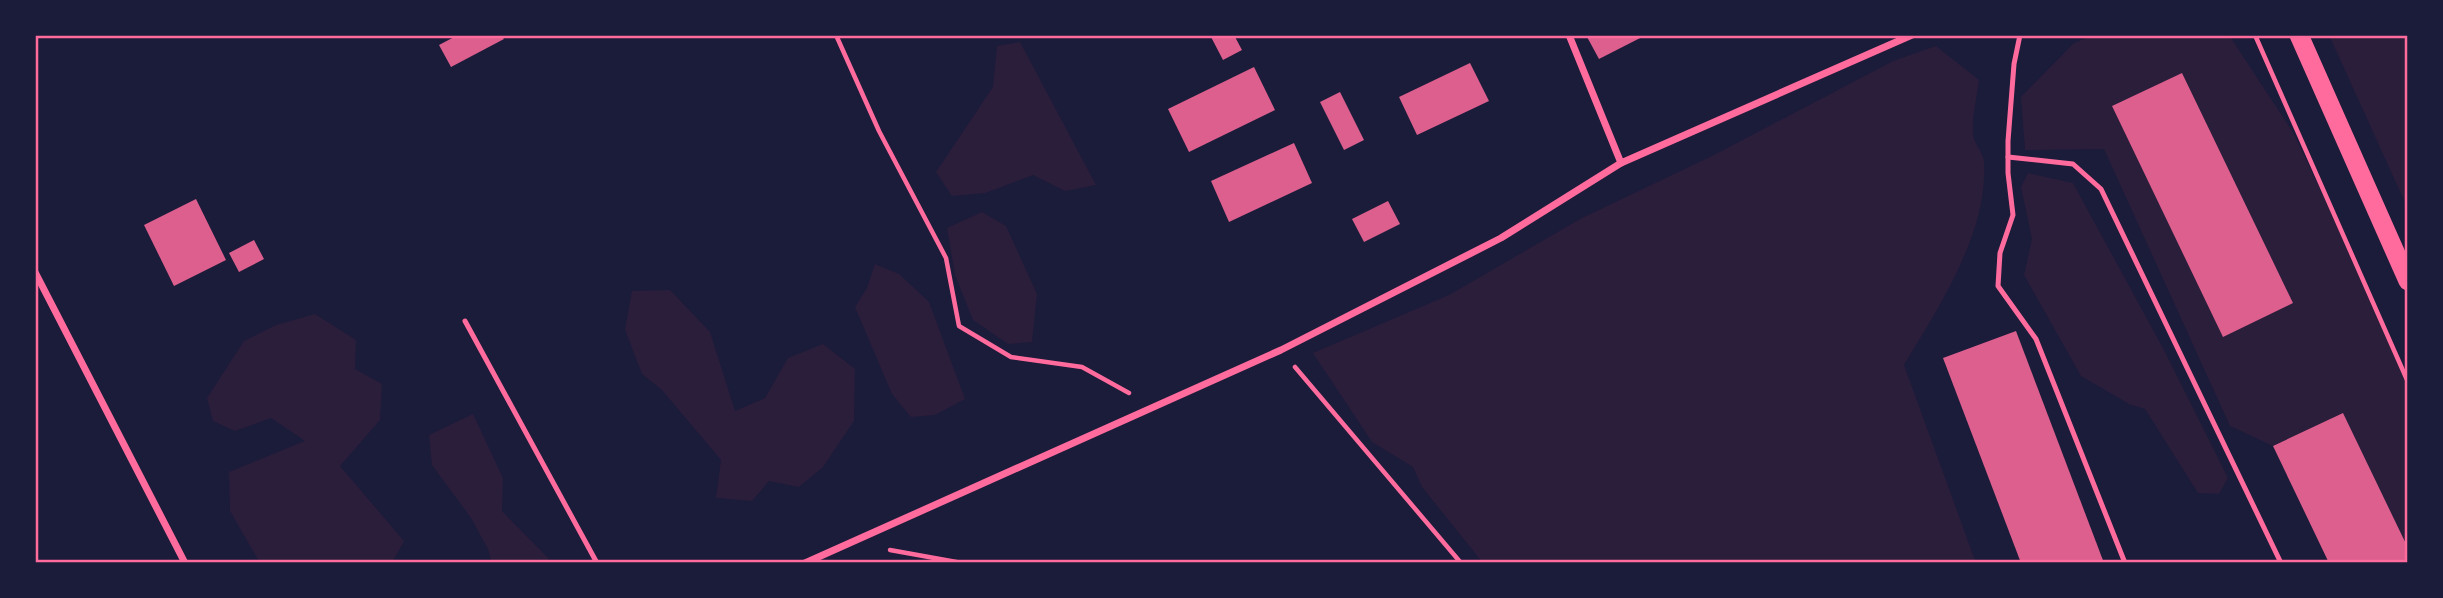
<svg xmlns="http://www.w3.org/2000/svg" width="2443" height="598" viewBox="0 0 2443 598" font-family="Mulish,sans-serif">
<rect width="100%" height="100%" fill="#1b1b3a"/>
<!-- green -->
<g fill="#2a1e3b" fill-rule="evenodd">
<path d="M2094,35H2229L2294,134L2408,375V548L2343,413L2273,446L2230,426L2104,149L2025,150L2021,97L2074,43ZM2182,73L2293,303L2223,336L2112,106Z"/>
<path d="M2329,35H2408V209Z"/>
<path d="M1020,42L1096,185L1065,191L1033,175L985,193L952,196L936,172L993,87L997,46Z"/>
<path d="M1936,46L1979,80C1977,97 1972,116 1973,133C1973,144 1984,152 1984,163C1988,233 1939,307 1904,365L1976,563H1483L1422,487L1413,467L1372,442L1313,353L1449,295L1582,218L1714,155L1893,61Z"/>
<path d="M2028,173L2073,183L2163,348L2228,478L2219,494L2198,493L2145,409L2129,404L2081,376L2024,275L2032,239L2021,187Z"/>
<path d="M982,212L1006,226L1037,294L1032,342L1008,344L973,320L955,275L947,228Z"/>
<path d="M875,264L899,274L929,302L965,399L935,415L911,417L892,394L855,307L867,288Z"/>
<path d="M670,290L710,332L735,411L765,398L788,358L823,344L855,369L854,421L823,467L799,487L769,481L752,501L716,498L721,460L662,390L642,374L625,330L632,291Z"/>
<path d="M315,314L356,340L355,369L382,384L380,420L340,466L404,541L392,563H260L230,511L229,472L305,441L271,418L235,431L213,421L207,398L244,341L276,325Z"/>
<path d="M473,414L503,478L502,511L548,558V563H492L488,549L471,518L432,465L429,435Z"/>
</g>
<!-- building -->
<g fill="#dd5f8e">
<path d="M458,35H501L504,39L451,67L439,45Z"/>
<path d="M1210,35H1234L1242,50L1223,60Z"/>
<path d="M1586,35H1646L1599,59Z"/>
<path d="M1470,63L1489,101L1417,135L1399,97Z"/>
<path d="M1254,67L1275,110L1189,152L1168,109Z"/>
<path d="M2182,73L2293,303L2223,337L2112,106Z"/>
<path d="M1340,92L1364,140L1344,150L1320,102Z"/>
<path d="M1294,143L1312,183L1229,222L1211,181Z"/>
<path d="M196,199L226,260L174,286L144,225Z"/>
<path d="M1388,201L1400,224L1364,242L1352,219Z"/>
<path d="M254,240L264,259L239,272L229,253Z"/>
<path d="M2016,331L2104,563H2021L1943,358Z"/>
<path d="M2343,413L2408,548V563H2329L2273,446Z"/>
</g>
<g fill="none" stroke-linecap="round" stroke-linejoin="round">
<!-- path -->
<g stroke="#ff6b9d" stroke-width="4.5">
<path d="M836,35L879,131L946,258L959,326L1011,357L1082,367L1129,393"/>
<path d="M2255,35L2408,382"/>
<path d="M1295,367L1461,563"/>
<path d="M890,550L962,563"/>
</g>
<!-- service -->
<g stroke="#ff6b9d" stroke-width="5">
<path d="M2020,35L2014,64L2008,141V173L2013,215L2000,253L1998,286L2036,339L2125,563"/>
<path d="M2008,157L2073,164L2101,189L2281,563"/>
<path d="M465,321L597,563"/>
</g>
<!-- minor -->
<g stroke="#ff6b9d" stroke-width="7">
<path d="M1569,35L1621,163"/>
<path d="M35,272L185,563"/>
<path d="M805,563L1281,350L1501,238L1621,163L1912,35"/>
</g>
<!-- trunk -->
<path stroke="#ff6b9d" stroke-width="19" d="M2299,35L2408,281"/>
</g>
<!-- border -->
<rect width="2443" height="598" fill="none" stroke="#1b1b3a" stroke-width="74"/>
<rect x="37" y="37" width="2369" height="524" fill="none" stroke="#ff6b9d" stroke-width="2.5"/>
</svg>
